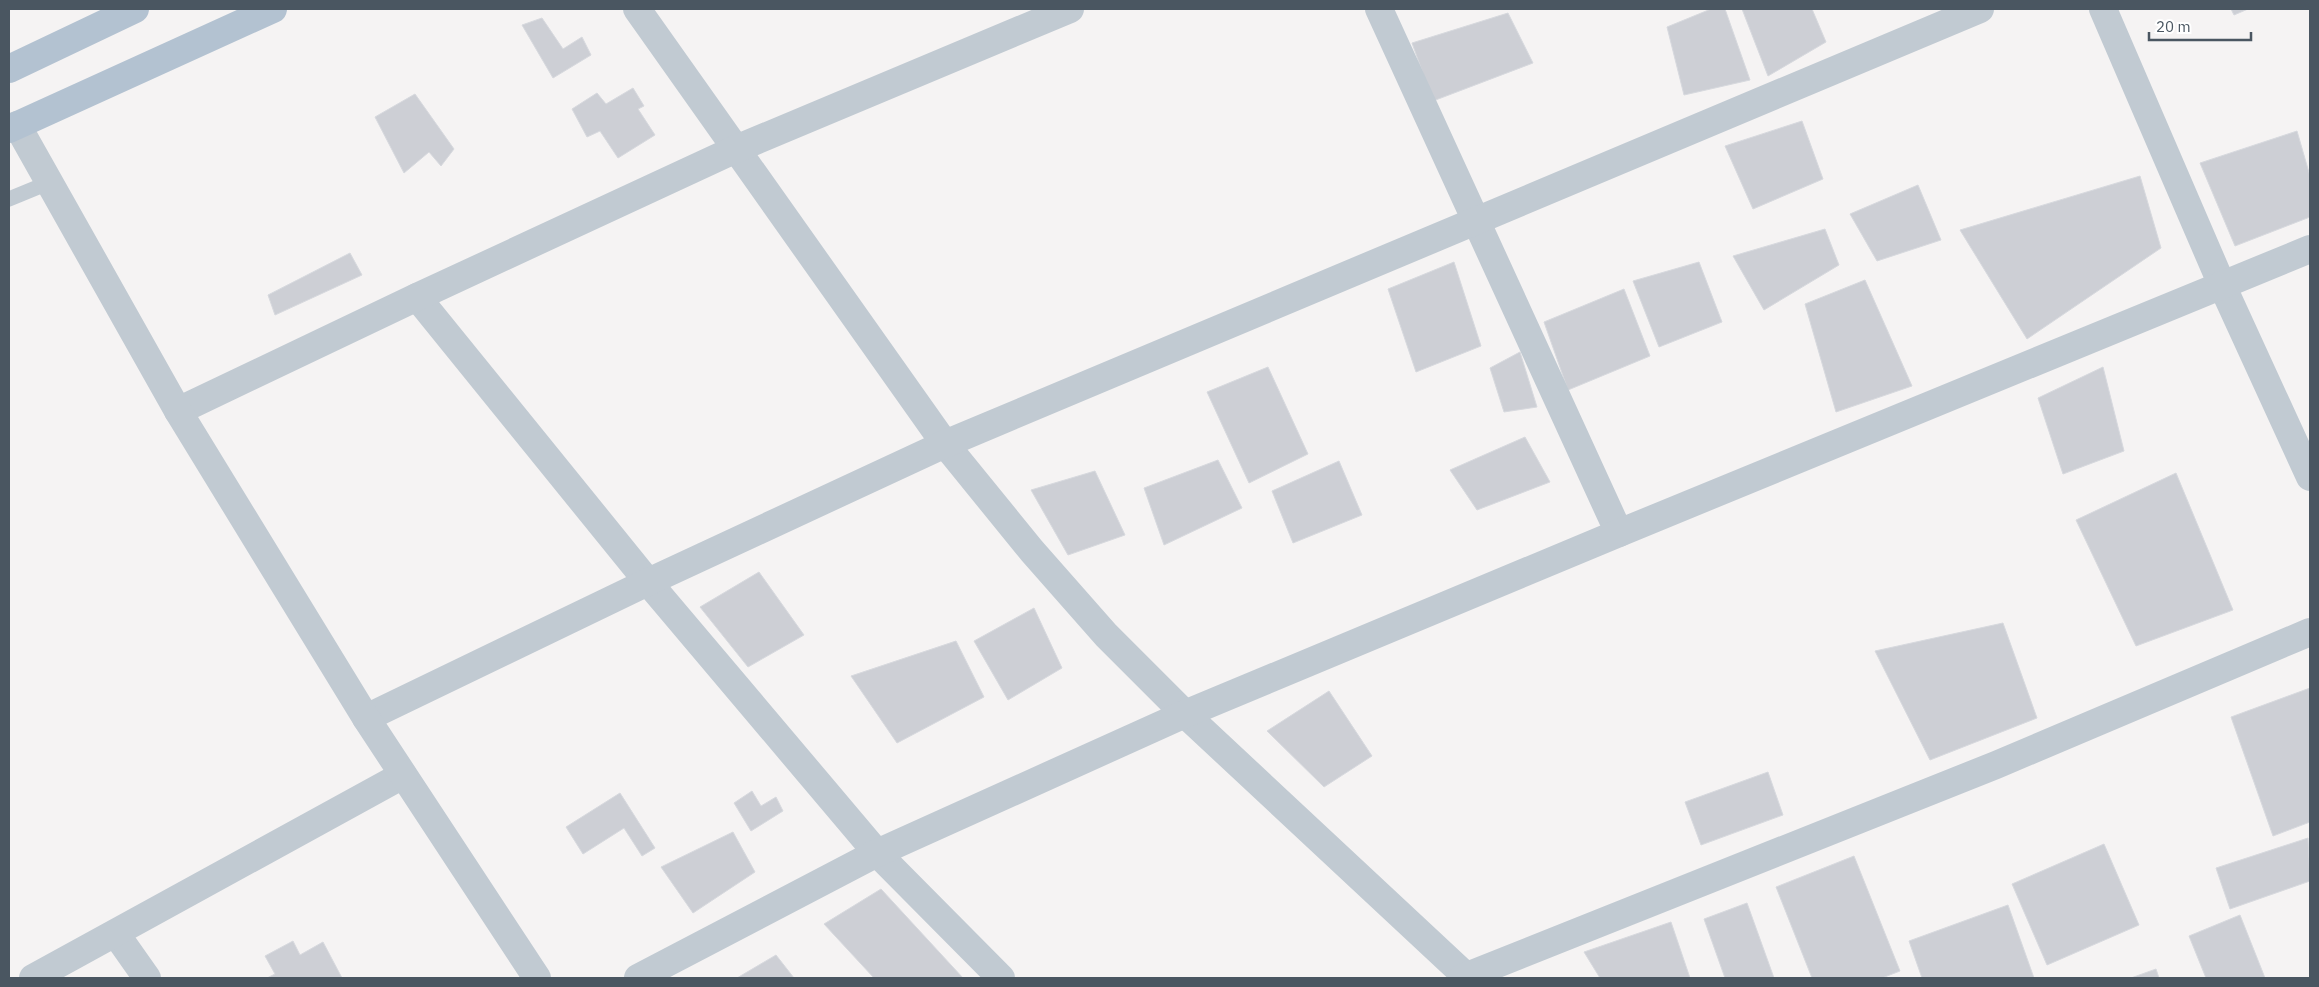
<svg xmlns="http://www.w3.org/2000/svg" width="2319" height="987" viewBox="0 0 2319 987" font-family="'IBM Plex Sans',sans-serif">
<rect width="100%" height="100%" fill="#f5f3f3"/>
<!-- building -->
<g fill="#cdcfd5" stroke="#d7d9de">
<path d="M1711,9H1725L1750,80L1684,95L1667,27Z"/>
<path d="M1742,9H1812L1826,42L1768,76Z"/>
<path d="M2231,9H2248L2234,15Z"/>
<path d="M1508,13L1533,63L1433,101L1412,43Z"/>
<path d="M542,18L563,49L582,37L591,55L553,78L522,25Z"/>
<path d="M633,88L644,106L638,109L655,135L618,158L600,131L587,137L572,109L597,93L606,104Z"/>
<path d="M415,94L454,149L441,166L429,152L404,173L375,117Z"/>
<path d="M1802,121L1823,179L1753,209L1725,146Z"/>
<path d="M2297,131L2310,176V217L2235,246L2200,163Z"/>
<path d="M2140,176L2161,248L2027,339L1960,230Z"/>
<path d="M1918,185L1941,240L1877,261L1850,214Z"/>
<path d="M1825,229L1839,265L1764,310L1733,256Z"/>
<path d="M350,253L362,275L275,315L268,295Z"/>
<path d="M1454,262L1481,346L1416,372L1388,289Z"/>
<path d="M1699,262L1722,322L1659,347L1633,281Z"/>
<path d="M1865,280L1912,386L1836,412L1805,304Z"/>
<path d="M1624,289L1650,356L1568,390L1544,322Z"/>
<path d="M1520,352L1537,407L1504,412L1490,368Z"/>
<path d="M1268,367L1308,454L1249,483L1207,392Z"/>
<path d="M2103,367L2124,451L2063,474L2038,398Z"/>
<path d="M1525,437L1550,482L1477,510L1450,470Z"/>
<path d="M1218,460L1242,508L1164,545L1144,488Z"/>
<path d="M1339,461L1362,515L1293,543L1272,491Z"/>
<path d="M1095,471L1125,535L1068,555L1031,490Z"/>
<path d="M2176,473L2233,610L2136,646L2076,520Z"/>
<path d="M759,572L804,635L748,667L700,607Z"/>
<path d="M1034,608L1062,668L1008,700L974,641Z"/>
<path d="M2003,623L2037,718L1930,760L1875,651Z"/>
<path d="M956,641L984,697L897,743L851,676Z"/>
<path d="M2310,688V822L2273,836L2231,717Z"/>
<path d="M1329,691L1372,756L1324,787L1267,731Z"/>
<path d="M1768,772L1783,815L1701,845L1685,802Z"/>
<path d="M752,791L761,806L776,797L783,811L751,831L734,803Z"/>
<path d="M620,793L655,848L642,856L624,828L583,854L566,827Z"/>
<path d="M733,832L755,872L693,913L661,867Z"/>
<path d="M2308,838L2310,881L2230,909L2216,868Z"/>
<path d="M2104,844L2139,925L2047,965L2012,884Z"/>
<path d="M1854,856L1900,971L1882,978H1812L1776,887Z"/>
<path d="M881,889L963,978H874L824,924Z"/>
<path d="M1747,903L1774,978H1725L1704,919Z"/>
<path d="M2008,905L2034,978H1922L1909,941Z"/>
<path d="M2240,915L2265,978H2206L2189,936Z"/>
<path d="M1671,922L1690,978H1600L1584,952Z"/>
<path d="M293,941L300,955L323,942L342,978H267L275,974L265,956Z"/>
<path d="M776,955L794,978H737Z"/>
<path d="M2156,969L2159,978H2131Z"/>
</g>
<g fill="none" stroke-linecap="round" stroke-linejoin="round">
<!-- service -->
<path stroke="#c1cad2" stroke-width="15" d="M9,199L48,183"/>
<!-- minor -->
<g stroke="#c1cad2" stroke-width="28">
<path d="M637,9L945,444L1032,551L1106,635L1185,714L1468,978"/>
<path d="M1379,9L1619,533"/>
<path d="M2103,9L2222,285L2310,477"/>
<path d="M417,297L648,582L877,853L1001,978"/>
<path d="M178,411L417,297L736,149L1070,9"/>
<path d="M366,718L648,582L945,444L1980,9"/>
<path d="M116,934L147,978"/>
<path d="M33,978L403,775"/>
<path d="M638,978L877,853L1185,714L1619,533L2310,249"/>
<path d="M1462,978L1996,765L2310,632"/>
</g>
<!-- tertiary -->
<path stroke="#c1cad2" stroke-width="28" d="M17,125L178,411L366,718L537,978"/>
<!-- primary -->
<g stroke="#b3c2d1" stroke-width="28">
<path d="M9,69L135,9"/>
<path d="M9,129L273,9"/>
</g>
</g>
<!-- border -->
<rect width="2319" height="987" fill="none" stroke="#4a5661" stroke-width="20"/>
<!-- scale -->
<path d="M2149 32v8h102v-8" fill="none" stroke="#4a5661" stroke-width="2.5"/>
<text x="2156" y="32" font-size="15" fill="#4a5661" stroke="#ffffff" stroke-width="4" paint-order="stroke">20 m</text>
</svg>
